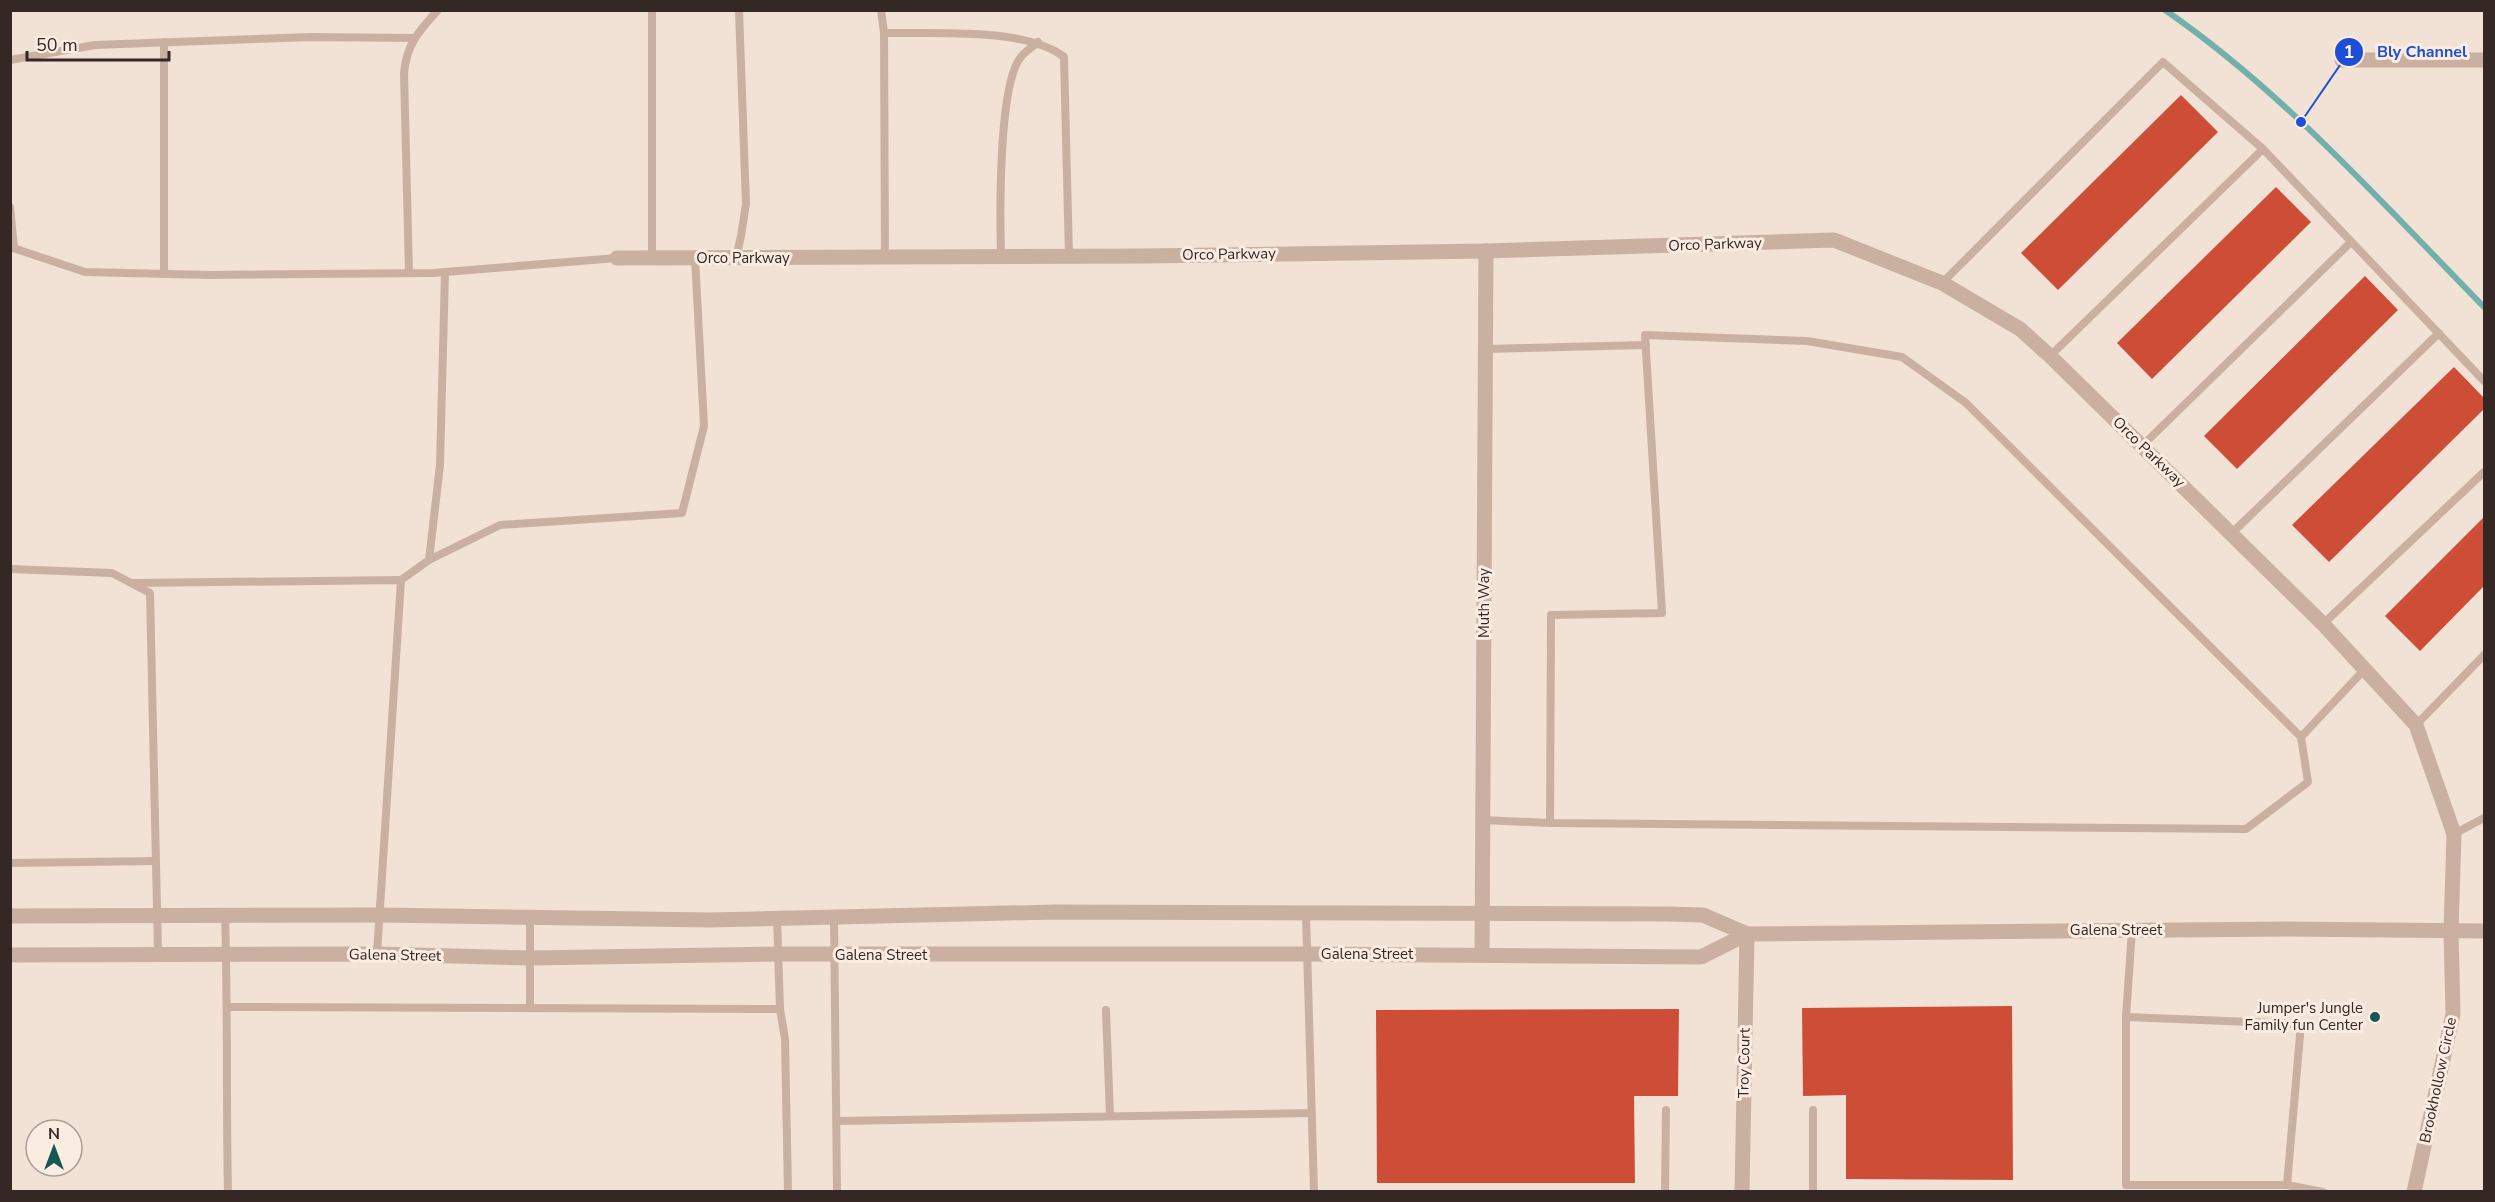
<svg xmlns="http://www.w3.org/2000/svg" width="2495" height="1202" viewBox="0 0 2495 1202" font-family="'Nunito Sans',sans-serif">
<rect width="100%" height="100%" fill="#f2e1d5"/>
<g fill="none" stroke-linecap="round" stroke-linejoin="round">
<!-- stream -->
<path stroke="#72b0ad" stroke-width="6" d="M2165,10C2285,93 2383,204 2484,307"/>
</g>
<!-- building -->
<g fill="#cd4d37">
<path d="M2181,95L2218,132L2058,290L2021,253Z"/>
<path d="M2276,187L2311,222L2152,379L2117,343Z"/>
<path d="M2365,276L2398,310L2237,469L2204,436Z"/>
<path d="M2454,367L2484,398V409L2329,562L2292,525Z"/>
<path d="M2484,517V586L2420,651L2385,616Z"/>
<path d="M2012,1006L2013,1180L1846,1179V1095L1803,1096L1802,1008Z"/>
<path d="M1679,1009L1678,1096H1634L1635,1183H1377L1376,1010Z"/>
</g>
<g fill="none" stroke-linecap="round" stroke-linejoin="round">
<!-- service -->
<g stroke="#cab0a1" stroke-width="8">
<path d="M652,10V258"/>
<path d="M881,10L884,33L885,257"/>
<path d="M884,33C933,34 1026,27 1064,57L1069,256"/>
<path d="M164,42V274"/>
<path d="M10,60L95,45L311,37L415,38"/>
<path d="M10,207L14,248"/>
<path d="M10,247L85,272L210,275L433,273L617,258"/>
<path d="M1001,256C1000,218 998,84 1021,57C1025,51 1033,47 1038,42"/>
<path d="M736,258L741,236L746,204L739,10"/>
<path d="M409,273L404,73C407,43 419,31 438,10"/>
<path d="M1942,283L2163,62L2263,149L2484,381"/>
<path d="M1485,349L1646,345"/>
<path d="M2050,356L2263,149"/>
<path d="M2142,446L2351,242"/>
<path d="M2232,533L2439,333"/>
<path d="M429,560L500,525L682,513L704,426L695,258"/>
<path d="M10,569L112,573L150,593L158,954"/>
<path d="M401,580L429,560L440,465L445,272"/>
<path d="M132,583L401,580L377,954"/>
<path d="M2323,624L2484,472"/>
<path d="M2416,725L2484,655"/>
<path d="M2301,737L1966,403L1902,357L1807,341L1645,335L1662,613L1551,615L1550,823L2246,829L2308,782L2301,737L2365,669"/>
<path d="M1483,820L1550,823"/>
<path d="M2454,834L2484,818"/>
<path d="M10,863L155,861"/>
<path d="M1306,913L1314,1192"/>
<path d="M225,915C228,1007 226,1099 228,1192"/>
<path d="M530,917V1008"/>
<path d="M834,917L837,1192"/>
<path d="M2132,930L2126,1017V1185H2287L2323,1192"/>
<path d="M228,1007L780,1009L777,918"/>
<path d="M780,1009L785,1039L788,1192"/>
<path d="M1106,1010L1110,1116"/>
<path d="M2126,1017L2301,1024L2287,1185"/>
<path d="M837,1121L1310,1113"/>
<path d="M1665,1192L1666,1110"/>
<path d="M1813,1192V1110"/>
</g>
<!-- minor -->
<g stroke="#cab0a1" stroke-width="15">
<path d="M2342,60H2484"/>
<path d="M617,258L1144,256L1486,251L1834,240L1942,283L2020,329L2050,356L2323,624L2416,725L2454,834L2451,931L2453,1014L2414,1192"/>
<path d="M1482,955L1486,251"/>
<path d="M1742,1192L1747,934"/>
</g>
<!-- tertiary -->
<g stroke="#cab0a1" stroke-width="15">
<path d="M10,916L380,915L709,920L1055,912L1667,914L1703,915L1747,934L2288,929L2484,931"/>
<path d="M10,955L377,954L530,958L780,954H1306L1701,957L1747,934"/>
</g>
</g>
<!-- markers -->
<circle fill="#185755" stroke="#faece1" stroke-width="2" cx="2375" cy="1017" r="6"/>
<g text-anchor="middle" stroke-width="6" stroke-linejoin="round" paint-order="stroke">
<!-- street labels -->
<g font-size="15" fill="#342724" stroke="#faece1">
<text transform="translate(1715 244) rotate(-2)" y="5">Orco Parkway</text>
<text transform="translate(1229 254) rotate(-1)" y="5">Orco Parkway</text>
<text x="743" y="263">Orco Parkway</text>
<text transform="translate(2149 452) rotate(44)" y="5">Orco Parkway</text>
<text transform="translate(1484 603) rotate(-90)" y="5">Muth Way</text>
<text x="2116" y="935">Galena Street</text>
<text x="1367" y="959">Galena Street</text>
<text transform="translate(395 955) rotate(1)" y="5">Galena Street</text>
<text x="881" y="960">Galena Street</text>
<text transform="translate(1744 1063) rotate(-89)" y="5">Troy Court</text>
<text transform="translate(2438 1080) rotate(-78)" y="5">Brookhollow Circle</text>
</g>
<!-- poi labels -->
<g font-size="15" fill="#342724" stroke="#faece1" text-anchor="end">
<text x="2363" y="1013">Jumper's Jungle<tspan x="2363" dy="17">Family fun Center</tspan></text>
</g>
</g>
<!-- callouts -->
<path fill="none" stroke="#1d4ed8" stroke-width="2" d="M2301 122L2349 52"/>
<g fill="#1d4ed8" stroke="#faece1" stroke-width="2">
<circle cx="2301" cy="122" r="6"/>
<circle cx="2349" cy="52" r="15"/>
</g>
<g font-size="18" text-anchor="middle" font-weight="bold" fill="#fff">
<text x="2349" y="58">1</text>
</g>
<g font-size="16" text-anchor="middle" font-weight="bold" fill="#1d4ed8" stroke="#faece1" stroke-width="6" stroke-linejoin="round" paint-order="stroke">
<text x="2422" y="57">Bly Channel</text>
</g>
<!-- border -->
<rect width="2495" height="1202" fill="none" stroke="#342724" stroke-width="24"/>
<!-- north arrow -->
<g transform="translate(54 1148)"><circle r="28" fill="#faece1" stroke="#ab9d95" stroke-width="1.5"/>
<path d="M0-4.5L10 22L0 15L-10 22Z" fill="#185755"/>
<text y="-9" font-size="16" font-weight="bold" text-anchor="middle" fill="#342724">N</text>
</g>
<!-- scale -->
<path d="M27 51v9h142v-9" fill="none" stroke="#342724" stroke-width="3"/>
<text x="36" y="51" font-size="18" fill="#342724" stroke="#faece1" stroke-width="4.5" paint-order="stroke">50 m</text>
</svg>
